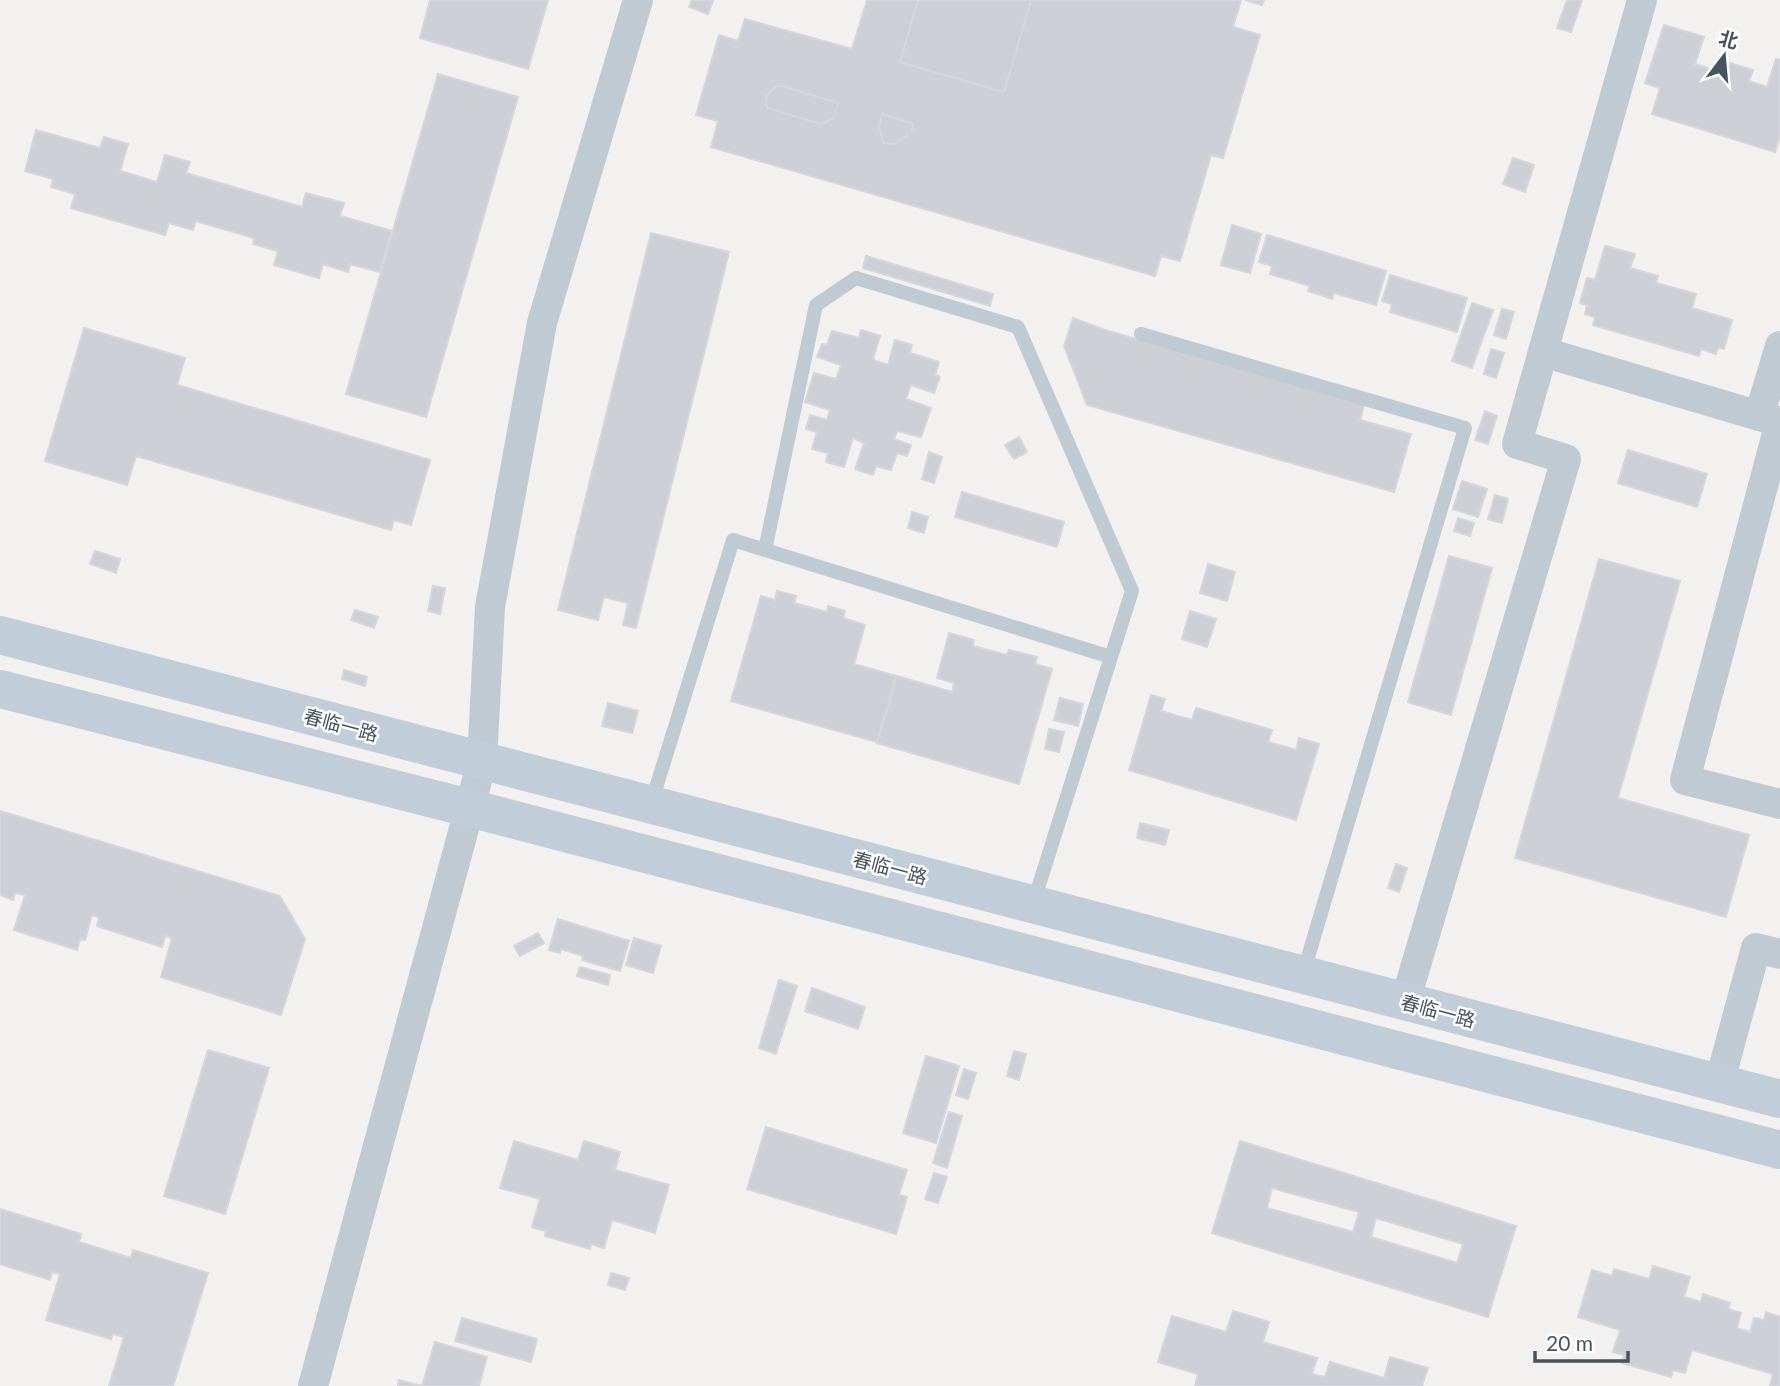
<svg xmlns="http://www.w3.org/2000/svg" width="1780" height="1386" viewBox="0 0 1780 1386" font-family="Lato,'Noto Sans SC',sans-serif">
<rect width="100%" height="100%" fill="#f3f0f0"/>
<!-- building -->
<g fill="#cccfd5" stroke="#d4d6dc" stroke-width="2" fill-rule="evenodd">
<path d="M430,0H548L528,69L420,38Z"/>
<path d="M692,0L713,1L708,14L689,7Z"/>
<path d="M867,0H918L900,62L1004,92L1031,0H1241L1233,27L1260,35L1223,158L1211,155L1180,261L1161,256L1155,276L711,147L718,121L696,115L719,35L738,41L745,19L852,49ZM782,86L838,103L834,118L821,124L768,108L765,104L767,96L775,87ZM882,114L913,124L911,133L894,144L884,143L879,127Z"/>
<path d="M918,0H1031L1004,92L900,62Z"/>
<path d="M1245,0H1264L1262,5Z"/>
<path d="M1567,0H1582L1571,32L1557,28Z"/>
<path d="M1664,25L1704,37L1695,64L1719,72L1723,61L1753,70L1749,81L1767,87L1776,59L1780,60V136L1775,152L1652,114L1660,88L1645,83Z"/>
<path d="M438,74L518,97L426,417L346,394Z"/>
<path d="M782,86L838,103L834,118L821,124L768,108L765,104L767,96L775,87Z"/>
<path d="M882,114L913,124L911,133L894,144L884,143L879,127Z"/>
<path d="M36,130L100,148L104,137L128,144L120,171L157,182L165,155L190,162L186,173L302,207L306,193L344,203L340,216L392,231L380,272L350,264L348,272L323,264L319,278L274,265L278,251L253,244L254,238L196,221L193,230L169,223L165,235L71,208L75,194L51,187L53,179L25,171Z"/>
<path d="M1513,158L1534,165L1525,192L1503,184Z"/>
<path d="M1232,225L1261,234L1250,273L1221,265Z"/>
<path d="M651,233L729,252L636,628L623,625L628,603L604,597L598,620L558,610Z"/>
<path d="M1267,235L1386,271L1376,305L1334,293L1332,299L1308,291L1310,286L1270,274L1272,266L1259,262Z"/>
<path d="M1605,246L1635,254L1630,268L1658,276L1656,283L1696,294L1692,308L1732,320L1724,349L1718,347L1716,354L1701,349L1699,356L1593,325L1595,317L1585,314L1587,305L1580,303L1587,278L1595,280Z"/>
<path d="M866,256L993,294L990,306L863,268Z"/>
<path d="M1390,275L1467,298L1457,332L1390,312L1392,304L1382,301Z"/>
<path d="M1472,303L1493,310L1472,368L1452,361Z"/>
<path d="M1502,309L1514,312L1506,339L1494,335Z"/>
<path d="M1073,318L1105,330L1364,405L1360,420L1411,434L1394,492L1087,405L1064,346Z"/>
<path d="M84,328L185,358L177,385L430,460L411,525L394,520L391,530L136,456L127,485L45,461Z"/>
<path d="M861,330L880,336L873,359L876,361L888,365L895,340L912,345L910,353L939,362L935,375L940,377L934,393L911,385L906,399L931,408L921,437L897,431L894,439L911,445L907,456L897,453L891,470L876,466L873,475L855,469L864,443L853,438L844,467L826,462L828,453L812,449L817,432L806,429L810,415L827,420L830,410L805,402L814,373L836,379L841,365L817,357L822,344L827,345L832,331L859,338Z"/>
<path d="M1491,349L1504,353L1496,378L1484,374Z"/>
<path d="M1485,411L1497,416L1488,444L1475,440Z"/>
<path d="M1019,437L1027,452L1014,459L1005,445Z"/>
<path d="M1628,450L1707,474L1697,507L1618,483Z"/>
<path d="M929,452L942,457L934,483L922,479Z"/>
<path d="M1462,481L1487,489L1478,517L1453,509Z"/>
<path d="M962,492L1064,522L1057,547L955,517Z"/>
<path d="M1495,495L1508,499L1502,523L1488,519Z"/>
<path d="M912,512L928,517L924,533L908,528Z"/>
<path d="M1458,518L1474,523L1470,536L1454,531Z"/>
<path d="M95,551L120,559L116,573L90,564Z"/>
<path d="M1449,556L1492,568L1451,715L1408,702Z"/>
<path d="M1599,559L1680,581L1618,798L1749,835L1726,917L1515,858Z"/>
<path d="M1208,564L1235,572L1227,601L1200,593Z"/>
<path d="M433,586L445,588L440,614L428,611Z"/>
<path d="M777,591L796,596L794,603L827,612L828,606L845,611L843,618L865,625L854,664L896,676L877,742L731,701L761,596L775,600Z"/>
<path d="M355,610L378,617L374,628L351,620Z"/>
<path d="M1190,611L1216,619L1207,647L1182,639Z"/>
<path d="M949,633L974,640L973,646L1007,655L1009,650L1037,657L1035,664L1052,669L1019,784L877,743L897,676L952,692L954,683L937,678Z"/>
<path d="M344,670L367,677L365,686L342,679Z"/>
<path d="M1151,695L1165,699L1161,711L1192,720L1196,708L1272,730L1268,742L1296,750L1299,738L1319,744L1296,820L1129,770Z"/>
<path d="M1060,698L1083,704L1078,726L1054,720Z"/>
<path d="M608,703L638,711L632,733L602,726Z"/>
<path d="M1049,729L1064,732L1059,752L1045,749Z"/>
<path d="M0,811L280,896L305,939L281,1015L161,977L172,938L165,936L162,947L97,926L99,917L92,915L85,940L80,939L77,950L14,930L25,895L15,893L13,900L0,895Z"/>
<path d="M1140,823L1169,830L1165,845L1137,838Z"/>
<path d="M1396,864L1407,868L1399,892L1388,888Z"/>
<path d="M558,919L629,941L620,971L582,960L583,956L561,949L560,953L549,950Z"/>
<path d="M538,933L544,943L520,956L514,946Z"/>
<path d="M634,938L661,946L653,973L626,965Z"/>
<path d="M580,967L610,975L608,985L577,976Z"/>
<path d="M779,980L797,986L776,1054L759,1048Z"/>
<path d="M812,988L865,1007L858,1029L805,1011Z"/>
<path d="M208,1050L269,1068L225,1214L164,1196Z"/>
<path d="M1014,1051L1026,1054L1019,1080L1007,1076Z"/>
<path d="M926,1056L959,1066L936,1143L903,1133Z"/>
<path d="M964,1069L976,1073L968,1099L956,1095Z"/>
<path d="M949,1112L962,1116L947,1168L933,1163Z"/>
<path d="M766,1127L907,1170L899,1195L907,1197L896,1234L747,1189Z"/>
<path d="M514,1141L578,1160L584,1141L620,1152L615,1170L669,1185L655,1233L612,1220L604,1248L591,1244L590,1249L545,1236L546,1231L532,1227L540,1199L500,1188Z"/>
<path d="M1240,1141L1516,1226L1488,1317L1212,1233ZM1272,1188L1359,1212L1353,1232L1267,1208ZM1376,1218L1463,1244L1457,1263L1371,1237Z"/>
<path d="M934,1173L947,1177L938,1203L925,1199Z"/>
<path d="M0,1209L81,1234L79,1242L131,1258L133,1250L208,1273L173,1386H109L124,1337L113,1334L111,1339L46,1320L60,1274L52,1272L50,1280L0,1264Z"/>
<path d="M1653,1266L1690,1277L1684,1297L1701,1302L1703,1294L1730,1303L1728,1309L1741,1313L1737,1328L1750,1332L1754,1318L1764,1320L1766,1312L1780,1317V1386H1770L1773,1374L1692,1350L1685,1373L1673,1370L1671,1377L1622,1363L1624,1355L1613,1352L1620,1330L1578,1317L1592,1270L1612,1276L1614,1269L1649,1279Z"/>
<path d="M611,1273L629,1278L625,1290L608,1285Z"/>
<path d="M1233,1311L1269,1322L1263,1342L1317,1358L1312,1374L1325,1377L1330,1362L1384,1378L1390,1357L1428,1368L1422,1386H1195L1198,1374L1158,1362L1172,1316L1226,1332Z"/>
<path d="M462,1318L537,1339L531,1362L455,1341Z"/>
<path d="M435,1342L487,1357L479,1386H422Z"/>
<path d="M399,1380L422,1386H398Z"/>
</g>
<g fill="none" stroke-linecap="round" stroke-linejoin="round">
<!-- service -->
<g stroke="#c0cad3" stroke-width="14">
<path d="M1141,334L1465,428L1303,974"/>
<path d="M765,550L816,305L856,278L1018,327L1132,591L1111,657"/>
<path d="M651,804L733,540L1111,657L1033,904"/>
</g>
<!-- minor -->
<g stroke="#c0cad3" stroke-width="30">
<path d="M1543,352L1780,422L1685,780L1780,804"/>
<path d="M1759,416L1780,346"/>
<path d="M1405,1002L1566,459L1517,444L1642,0"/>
<path d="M1719,1084L1756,948L1780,954"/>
<path d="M313,1386L482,762L490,607L542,323L638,0"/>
</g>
<!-- secondary -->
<g stroke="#c2cdda" stroke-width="38">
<path d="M0,635L1780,1099"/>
<path d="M0,689L469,808L1780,1150"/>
</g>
</g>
<g text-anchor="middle" stroke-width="5" stroke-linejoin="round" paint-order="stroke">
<!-- street labels -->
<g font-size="19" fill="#47535f" stroke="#fff">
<text transform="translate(341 725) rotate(15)" y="7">春临一路</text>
<text transform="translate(890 868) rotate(15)" y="7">春临一路</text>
<text transform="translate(1438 1011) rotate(15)" y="7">春临一路</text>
</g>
</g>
<!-- north arrow -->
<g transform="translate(1724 56) rotate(16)" stroke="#ffffff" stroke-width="5" paint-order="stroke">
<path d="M0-5L12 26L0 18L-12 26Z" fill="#47535f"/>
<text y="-10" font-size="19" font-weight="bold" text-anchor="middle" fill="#47535f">北</text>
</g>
<!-- scale -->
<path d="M1535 1351v10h93v-10" fill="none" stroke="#47535f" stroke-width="3.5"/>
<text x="1546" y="1351" font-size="21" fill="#47535f" stroke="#ffffff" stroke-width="5" paint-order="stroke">20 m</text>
</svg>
